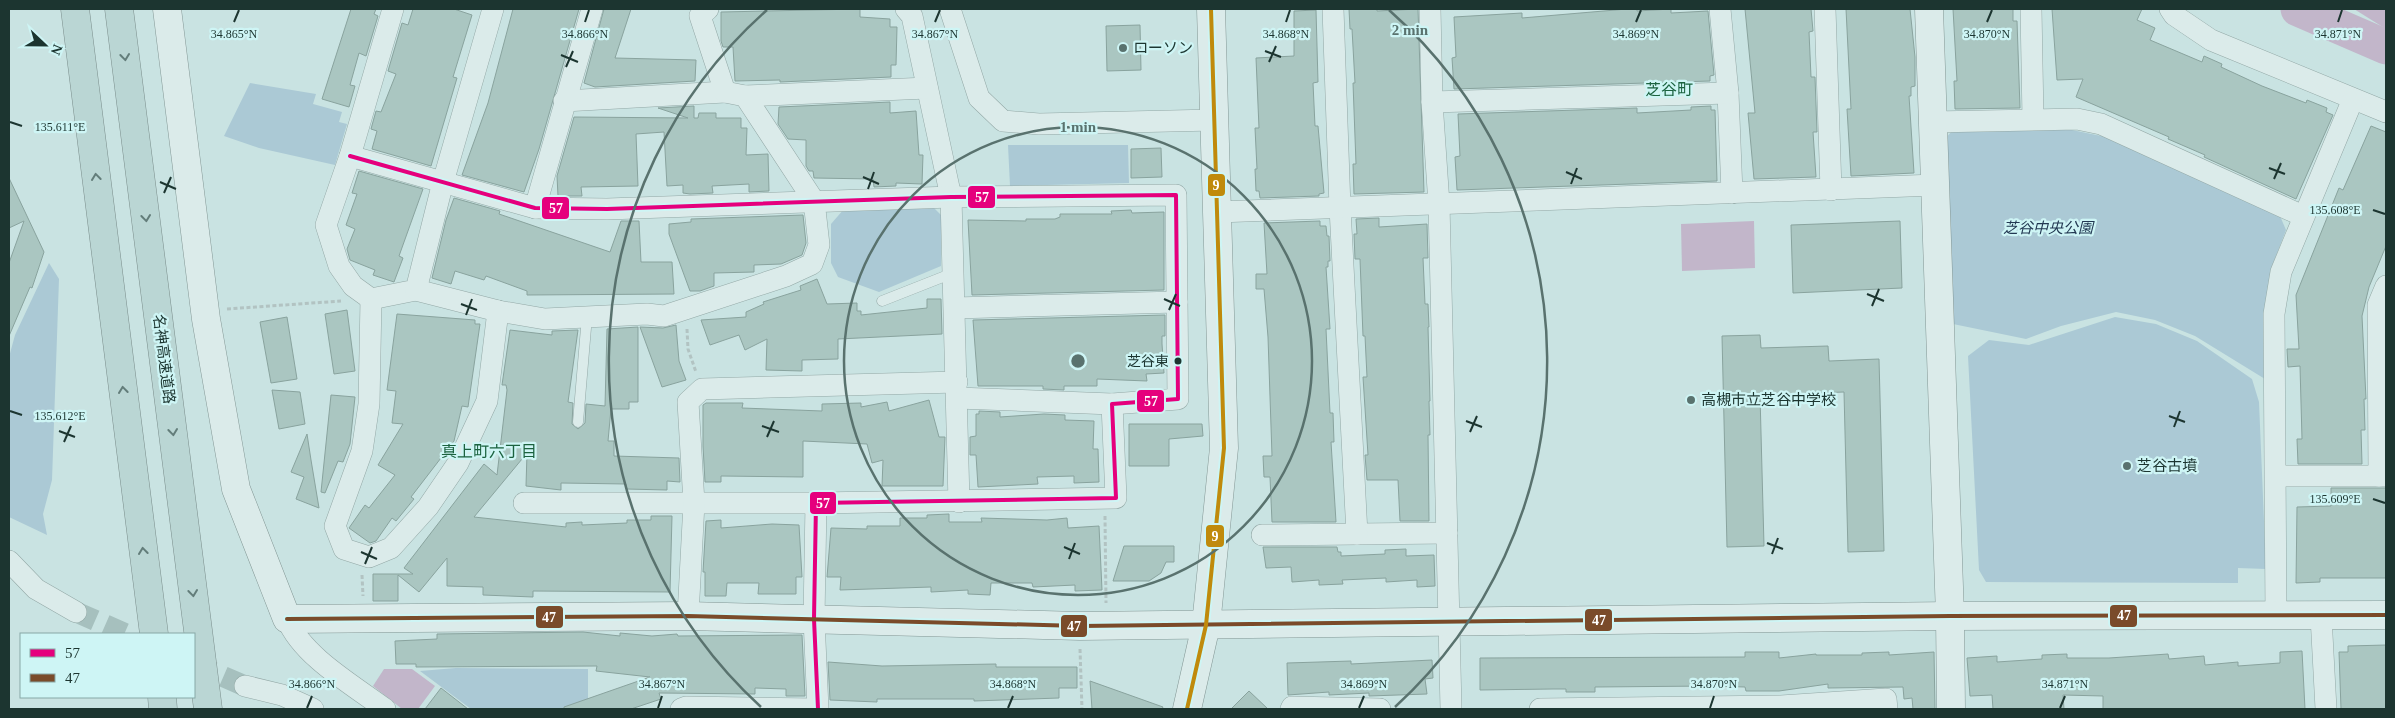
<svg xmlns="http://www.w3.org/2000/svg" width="2395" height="718" viewBox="0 0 2395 718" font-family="'Times New Roman','Noto Sans JP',serif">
<rect width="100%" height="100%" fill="#c9e3e2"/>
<!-- green -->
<g fill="#abc9d5">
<path d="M250,83L316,94L313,104L342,112L339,122L347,124L335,165L259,148L224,136Z"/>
<path d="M2067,129L2106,137L2280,216L2286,230L2271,269L2264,314L2265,379L2195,336L2155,320L2116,312L2061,326L2026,339L1953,324L1945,139L1952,131Z"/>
<path d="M1008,145H1128L1129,183L1010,186Z"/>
<path d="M932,206L941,215V266L879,292L838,277L831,263V224L844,209Z"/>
<path d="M49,263L59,279L52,480L43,514L47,535L9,517V357L15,335Z"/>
<path d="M2115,317L2156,324L2197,341L2252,379L2259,402L2266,569L2238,568V583L1986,582L1979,570L1968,356L1989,340L2029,345Z"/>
<path d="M456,668L588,669V699L564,709H471L420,671Z"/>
</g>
<!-- water -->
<g fill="#c2b6ca">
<path d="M2354,9H2386V29Z"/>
<path d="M1754,221L1755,268L1682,271L1681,224Z"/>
<path d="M384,669H412L435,686L418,709H402L373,686Z"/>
</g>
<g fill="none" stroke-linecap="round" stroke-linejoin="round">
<!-- river -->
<path stroke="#c2b6ca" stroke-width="35" d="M2298,9L2386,47"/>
</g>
<!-- building -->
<g fill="#aac6c1" stroke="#89a39e">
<path d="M351,9H376L374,14L378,16L366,56L359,53L350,85L355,86L349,107L322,99Z"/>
<path d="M413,9H454L472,15L453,77L457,78L431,166L372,149L377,131L371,129L376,111L381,112L396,74L388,71L402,23L408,25Z"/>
<path d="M513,9H579L539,149L524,192L462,175L488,103Z"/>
<path d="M604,9H631L615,58L696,60L695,81L595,87L584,83Z"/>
<path d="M860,9V17L890,19V27H897L896,65H891V77L780,82V80L735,81L733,47H723L721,41V12Z"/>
<path d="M1349,9H1377V11L1418,9L1424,192L1354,194L1353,164H1356L1353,83H1355L1352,29H1350Z"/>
<path d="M1627,9H1637V11L1671,9V13L1708,11L1714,75L1710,76V81L1454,89L1452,58L1456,57L1454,17L1522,13V18Z"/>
<path d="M1745,9H1811L1813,31L1809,32L1811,77H1815L1817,132H1813L1816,177L1754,179L1748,113H1755Z"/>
<path d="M1846,9H1910L1915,57V86L1911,87V96H1909L1914,173L1851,176L1847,109H1851Z"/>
<path d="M1953,9H2013V21H2017L2020,108L1955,109L1954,81H1957Z"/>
<path d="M2052,9H2142L2137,20L2155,28L2150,40L2202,62L2204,56L2222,64L2221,67L2262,86L2306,103L2307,100L2327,108L2326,112L2333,115L2296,199L2204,157L2205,155L2168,139L2169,137L2076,97L2083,79L2057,80Z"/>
<path d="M1316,10L1318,82L1313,83L1315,126H1318L1324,193L1319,194V196L1260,198L1259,191H1256L1255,169H1257L1255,128H1259L1256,58L1294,56V11Z"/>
<path d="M1140,25L1141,70L1107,71L1106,26Z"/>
<path d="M890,102V113L916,111L919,155H923L922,184L896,183V186L874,187L873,179L814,178L813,171H809L806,166V140L788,139L778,124L779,107Z"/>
<path d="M694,106V118H698L699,113H716V118H741V128H747L746,155L768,154L769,191L749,192V184L712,186L713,193L690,194L683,193V185L667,186L664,132L636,134L638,186L581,187L582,196H558L557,176L574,117L688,118L658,108Z"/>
<path d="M1711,106V110H1715L1717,181L1457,190L1455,157L1460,156L1458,114L1637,108V113L1691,110V107Z"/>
<path d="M2371,126L2386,132V246L2369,287L2362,316L2366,399H2364L2365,430H2361L2362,464H2298L2297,439H2302L2300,366L2288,367L2287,349H2299L2296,295L2339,188L2343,190Z"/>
<path d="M1161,148L1162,177L1131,178V149Z"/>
<path d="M359,171L423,189L399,256L403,258L394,282L373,275L375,270L350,260L347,249L355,229L346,225L357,194L352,193Z"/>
<path d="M9,178L44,252L32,288L30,287L9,336V263L24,221L9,228Z"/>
<path d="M454,198L500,211L499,214L610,252L621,221H639L641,262H672L674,294L527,295V291L486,276L484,280L455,271L451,284L432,278L446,220Z"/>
<path d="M1131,210L1132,213L1164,212V290L972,295L968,220L1026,221V219H1055L1060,217V214H1112L1111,211Z"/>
<path d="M803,215L806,243L802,255L781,264L754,265V272L714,273V286L700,291H690L669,234V224L691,222V219Z"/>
<path d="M1379,218V227L1427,224L1428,258H1423L1425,304H1428L1429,327H1428L1430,401H1429L1430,435H1428L1429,521H1400L1398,480H1367L1365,455H1368L1363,377H1367L1365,336H1363L1360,259H1355L1354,234H1357L1356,219Z"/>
<path d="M1320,221V226H1326L1327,236H1329L1330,261H1328V267H1326L1330,329H1326L1330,413H1333L1334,442H1331L1336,522H1272L1270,477H1264L1263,456H1272L1268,337L1264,289H1256V274H1267L1264,223Z"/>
<path d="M1900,221L1902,288L1793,293L1791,225Z"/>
<path d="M817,279L827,304L857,303V311H861V315L927,308V299H941L942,334L838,339V359L802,360V371L766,370L767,339L745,350L739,335L710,345L701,320L746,317V312L764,304L763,302L801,290L800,286Z"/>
<path d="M347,310L355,371L334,374L325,314Z"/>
<path d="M397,314L475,320V324H480L468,407L462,406L454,441L411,497L414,499L396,521L392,518L376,541L370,543L349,528L365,505L369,508L395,475L378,465L403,424L392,423L396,391L387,390Z"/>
<path d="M1165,315V336H1162V344L1164,373L1146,374L1147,381L1097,379V386H1064V390L1043,389V386H978L973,320Z"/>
<path d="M287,317L297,379L271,383L260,322Z"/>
<path d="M676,325L679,361L686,380L662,387L640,327L663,328Z"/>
<path d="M638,327V402H629V409H611L608,441H614V456L679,458L680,482L667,481V490L626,489V484L561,483V490L526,486L527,453L474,517L566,527V523L582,522V525L627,523V520H651V516H672L670,592L533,591V597L483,595V587L447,586V558L419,592L398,575V601H373V574H413L404,568L484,464L497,475L507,390L506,385H502L510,330L552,335V331L578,330L568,402L573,403L572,424L578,429L585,423L586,404L605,406L607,329Z"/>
<path d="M1760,335L1761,348L1828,346L1829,361L1879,359L1884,551L1848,552L1844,392L1760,395L1764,546L1727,547L1722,336Z"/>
<path d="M272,390L300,392L305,424L279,429Z"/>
<path d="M331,395L355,397L350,444L343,462L338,461L325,493L321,492Z"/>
<path d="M929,400L939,437H945L943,486H882L883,460L872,463L867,444L803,441V477L721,476V482H705L703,446V405L706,403H743L742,408L822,411V404L861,403V407L887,402L889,411Z"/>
<path d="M979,411L1000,412V417L1044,414L1065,415V420L1094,421L1093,449H1098L1099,482L1074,483V476L1037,477L1038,484L978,487L976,455H970V437L976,436V414H979Z"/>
<path d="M1129,424H1202L1203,436L1169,439V466H1129Z"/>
<path d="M307,434L311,460L319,508L296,499L304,477L291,472Z"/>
<path d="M2331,488H2386V578H2320V582L2296,583L2297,507L2331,506Z"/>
<path d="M949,514V522H982L981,518L1047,520L1067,518L1068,528L1099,526L1102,590L1075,591V585L1033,587L1032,583H991L990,595L968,594V590L931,592V587L840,590L841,577H827L831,528L867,529V526H900V518H927V515Z"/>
<path d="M721,520V528L772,524L799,525L802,577H796V594H758L759,583H727L726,596H705V572H703L706,521Z"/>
<path d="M1124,546H1174V562H1166L1161,573L1149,581H1113Z"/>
<path d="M1263,547H1337L1338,552H1341V556L1385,554V550L1406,549V556L1434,555L1435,586L1417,587V580L1386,582V578L1342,580L1343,584L1319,585V580L1292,582L1291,567L1266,568Z"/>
<path d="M583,632L620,636V633L652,636L677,634L678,636L802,635L805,696H786V689L755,688V694L659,693L661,699L631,709H564V707L650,677L596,671L597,666L416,667V664H396L395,641L437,639V634Z"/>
<path d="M2386,645V709H2341L2339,652H2348V646Z"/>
<path d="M2302,651L2305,709H2103V696L2063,695L2064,709H1993L1992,695L1970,696L1967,658L1997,656V662L2042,659V655L2067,654V658H2109L2168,654L2169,659L2204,656L2205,665L2238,662V666L2280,663V652Z"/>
<path d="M1745,652H1779V658L1816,654V655H1862V653L1889,652V655L1934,652L1935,709H1913L1912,698L1904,699L1903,687L1828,688V684L1779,691H1746L1745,687L1710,686L1595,687V692H1566V689H1553L1480,690V658L1745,657Z"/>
<path d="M1432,660L1433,678L1425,679L1427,694L1369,696V693L1329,695V692L1288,695L1287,663L1351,661V664Z"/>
<path d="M828,662L882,666L996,664V667H1077V688H1059V698L974,701V699H877V702L830,700Z"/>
<path d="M1090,681L1163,707L1162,709H1092Z"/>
<path d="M441,688L468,709H425Z"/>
<path d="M1249,691L1268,709H1231Z"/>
</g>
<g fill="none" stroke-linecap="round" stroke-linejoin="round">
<!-- street-tunnel -->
<g stroke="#a6c0be" stroke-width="21" stroke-dasharray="21 11" stroke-linecap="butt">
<path d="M76,612L126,634"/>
<path d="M194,664L245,686"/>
</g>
<!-- lane casing -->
<g stroke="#93a8a6" stroke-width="11">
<g id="lane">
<path d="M882,301L953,273"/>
<path d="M578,422L587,316"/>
</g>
</g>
<!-- street casing -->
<g stroke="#93a8a6" stroke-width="22">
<g id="street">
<path d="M393,9L350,156L326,225L339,266L353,286L371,299L416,290L443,182L493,9"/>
<path d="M906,9L912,16L951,197L959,502"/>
<path d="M950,9L979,98L1003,121L1039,124L1214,120"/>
<path d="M1333,9L1340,208L1357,534L1447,533"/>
<path d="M1430,9L1432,102L1439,204L1451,709"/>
<path d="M1720,9L1728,93L1732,193"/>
<path d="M1825,9L1831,190"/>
<path d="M2031,9L2033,119"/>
<path d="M2170,9L2174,15L2211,40L2386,112"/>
<path d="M745,96L927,88"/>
<path d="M564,101L725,92"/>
<path d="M1432,102L1728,93"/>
<path d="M1933,122L2077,119L2101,124L2303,216"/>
<path d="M350,156L535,208L607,209L951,197L1176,195L1178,399L1112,404L1116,498L816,503L814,619L818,709"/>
<path d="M535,208L592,9"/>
<path d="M1218,212L1935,185"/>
<path d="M416,290L498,311L545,319L647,314L664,316L786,276L812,264L819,245L814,201L745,96L725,92L700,16L708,9"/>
<path d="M371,299L369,404L362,451L335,526L344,549L369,557L391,548L428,507L458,463L487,401L498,311"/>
<path d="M955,308L1177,302"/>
<path d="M957,398L1112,404"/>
<path d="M2276,476H2386"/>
<path d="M2379,476L2378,305L2386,286"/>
<path d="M524,503H816"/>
<path d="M1262,535L1357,534"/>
<path d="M9,561L36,589L76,612"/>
<path d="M688,616L694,503L688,402L702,389L957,382"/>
<path d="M2321,616L2326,709"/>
<path d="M2276,617L2274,314L2281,272L2353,99"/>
<path d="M287,619C302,656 353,685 385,709"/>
<path d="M245,686L282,695L313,709"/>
<path d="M681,709L686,707L815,709"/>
<path d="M1291,709L1292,707L1380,709"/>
<path d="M1540,709L1781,706L1886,699L1887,709"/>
</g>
</g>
<!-- secondary casing -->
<g stroke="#839795" stroke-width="29">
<g id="secondary">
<path d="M167,9L206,319L236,489L287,619L688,616L1080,626L1950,616L2386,615"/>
<path d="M1929,9L1950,616L1951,709"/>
<path d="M1187,709L1206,625L1224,448L1211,9"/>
</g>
</g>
<!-- highway casing -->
<g stroke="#7a8d8b" stroke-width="29">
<g id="highway">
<path d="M75,9L154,634"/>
<path d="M119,9L208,709"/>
<path d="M162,697L163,709"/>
</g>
</g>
<!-- path -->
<g stroke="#b2c3c2" stroke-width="3" stroke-dasharray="4 2.5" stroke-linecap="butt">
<path d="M227,309L341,301"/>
<path d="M687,329L688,349L696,372"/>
<path d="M1105,516L1106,603"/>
<path d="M362,575L363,596"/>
<path d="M1080,649L1082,709"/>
</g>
<!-- lane -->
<use href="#lane" stroke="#dbebea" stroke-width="10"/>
<!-- street -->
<use href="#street" stroke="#dbebea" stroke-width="21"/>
<!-- secondary -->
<use href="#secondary" stroke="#dbebea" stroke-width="28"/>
<!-- highway -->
<use href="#highway" stroke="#bad6d4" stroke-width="28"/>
<!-- bus-1 casing -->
<g stroke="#cef5f5" stroke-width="8">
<path id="bus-1" d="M350,156L535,208L607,209L951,197L1176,195L1178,399L1112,404L1116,498L816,503L814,619L818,709"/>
</g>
<!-- bus-2 casing -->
<g stroke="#cef5f5" stroke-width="8">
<path id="bus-2" d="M287,619L688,616L1080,626L1950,616L2386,615"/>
</g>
<!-- bus-3 casing -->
<g stroke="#cef5f5" stroke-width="8">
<path id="bus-3" d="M1187,709L1206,625L1224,448L1211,9"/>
</g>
<!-- bus-1 -->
<use href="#bus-1" stroke="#e5007d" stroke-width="4"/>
<!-- bus-2 -->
<use href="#bus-2" stroke="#7a4b2a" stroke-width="4"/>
<!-- bus-3 -->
<use href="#bus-3" stroke="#c08a0c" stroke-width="4"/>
</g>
<!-- one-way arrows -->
<defs><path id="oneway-chevron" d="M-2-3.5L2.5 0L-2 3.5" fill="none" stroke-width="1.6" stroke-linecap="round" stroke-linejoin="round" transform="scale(1.25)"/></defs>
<g stroke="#637d7a">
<use href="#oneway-chevron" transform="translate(125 57) rotate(83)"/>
<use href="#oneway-chevron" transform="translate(96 177) rotate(-97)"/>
<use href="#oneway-chevron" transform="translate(146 218) rotate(83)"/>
<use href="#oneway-chevron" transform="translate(123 390) rotate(-97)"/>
<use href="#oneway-chevron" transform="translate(173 432) rotate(83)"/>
<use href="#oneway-chevron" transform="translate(143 551) rotate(-97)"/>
<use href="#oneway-chevron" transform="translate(193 593) rotate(83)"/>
</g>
<!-- ticks -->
<path fill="none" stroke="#1c3530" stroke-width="2" d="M234,22L239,10M585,22L589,10M935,22L940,10M1286,22L1290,10M1636,22L1641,10M1987,22L1992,10M2338,22L2342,10M1265,51L1281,57M561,55L578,62M1269,62L1276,46M566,67L573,51M10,122L22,126M2269,168L2285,174M1566,172L1582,179M863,177L879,184M2274,179L2281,163M160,182L176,189M1571,184L1577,168M868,189L874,172M164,193L171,177M2373,210L2385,214M1867,294L1884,301M1164,299L1180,306M461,304L477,310M1872,306L1879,289M1169,310L1176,294M466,315L472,299M10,411L22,415M2169,416L2185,422M1466,421L1482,427M762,426L779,432M2174,427L2180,411M59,431L75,437M1470,432L1477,416M767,437L774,421M64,442L71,426M2373,499L2385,503M1767,543L1783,549M1064,547L1080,554M361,552L377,559M1772,554L1778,538M1069,559L1075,543M365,564L372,547M307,708L312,696M658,708L662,696M1008,708L1013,696M1359,708L1364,696M1710,708L1714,696M2060,708L2065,696"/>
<!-- distance rings -->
<g fill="none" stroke="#59726e" stroke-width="2.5">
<circle cx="1078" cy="361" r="234"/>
<path d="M761 707A469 469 0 0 1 767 10M1389 10A469 469 0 0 1 1395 707"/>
</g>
<!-- markers -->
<g fill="#59726e" stroke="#cef5f5" stroke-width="2">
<circle cx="1123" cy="48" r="5"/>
<circle cx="1691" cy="400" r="5"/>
<circle cx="2127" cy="466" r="5"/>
</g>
<circle fill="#1c3530" stroke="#cef5f5" stroke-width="2" cx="1178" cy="361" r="4.5"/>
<g text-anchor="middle" stroke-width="4.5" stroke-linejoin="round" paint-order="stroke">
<!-- bus labels -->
<g font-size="14" fill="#1c3530" stroke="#cef5f5" text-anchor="end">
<text x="1169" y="366">芝谷東</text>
</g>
<!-- poi labels -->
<g font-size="15" fill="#1c3530" stroke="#cef5f5" text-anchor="start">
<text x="1133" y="53">ローソン</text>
<text x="1701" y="405">高槻市立芝谷中学校</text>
<text x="2137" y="471">芝谷古墳</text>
</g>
<!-- park labels -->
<g font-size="15" font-style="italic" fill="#223852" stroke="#cef5f5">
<text x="2048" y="233">芝谷中央公園</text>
</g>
<!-- street labels -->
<g font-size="15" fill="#1c3530" stroke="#cef5f5">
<text transform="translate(164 359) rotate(83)" y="5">名神高速道路</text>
</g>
<!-- neighbourhood labels -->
<g font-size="16" fill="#1b623f" stroke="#cef5f5">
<text x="1669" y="95">芝谷町</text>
<text x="489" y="457">真上町六丁目</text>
</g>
</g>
<g font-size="12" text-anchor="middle" fill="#1c3530" stroke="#cef5f5" stroke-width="4.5" stroke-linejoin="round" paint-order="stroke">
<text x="585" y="38">34.866°N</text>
<text x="935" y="38">34.867°N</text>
<text x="1286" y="38">34.868°N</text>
<text x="1636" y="38">34.869°N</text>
<text x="234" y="38">34.865°N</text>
<text x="1987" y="38">34.870°N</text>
<text x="2338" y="38">34.871°N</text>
<text x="60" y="131">135.611°E</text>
<text x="2335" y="214">135.608°E</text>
<text x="60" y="420">135.612°E</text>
<text x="2335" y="503">135.609°E</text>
<text x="312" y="688">34.866°N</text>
<text x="662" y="688">34.867°N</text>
<text x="1013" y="688">34.868°N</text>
<text x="1364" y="688">34.869°N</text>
<text x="1714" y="688">34.870°N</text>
<text x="2065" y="688">34.871°N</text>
</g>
<circle cx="1078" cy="361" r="8" fill="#59726e" stroke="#cef5f5" stroke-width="2.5"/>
<g font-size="15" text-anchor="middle" font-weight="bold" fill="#59726e" stroke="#cef5f5" stroke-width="4.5" stroke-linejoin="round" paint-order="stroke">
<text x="1410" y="35">2 min</text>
<text x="1078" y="132">1 min</text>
</g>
<g stroke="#cef5f5" stroke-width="2">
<rect x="1207" y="173" width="19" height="24" rx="5" fill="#c08a0c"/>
<rect x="967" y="185" width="29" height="24" rx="5" fill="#e5007d"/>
<rect x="541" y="196" width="29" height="24" rx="5" fill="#e5007d"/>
<rect x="1136" y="389" width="29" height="24" rx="5" fill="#e5007d"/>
<rect x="809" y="491" width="28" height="24" rx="5" fill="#e5007d"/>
<rect x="1205" y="524" width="20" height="24" rx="5" fill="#c08a0c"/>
<rect x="2109" y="604" width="29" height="24" rx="5" fill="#7a4b2a"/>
<rect x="535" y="605" width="29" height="24" rx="5" fill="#7a4b2a"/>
<rect x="1584" y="608" width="29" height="24" rx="5" fill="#7a4b2a"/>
<rect x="1060" y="614" width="28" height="24" rx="5" fill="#7a4b2a"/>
</g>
<g font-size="14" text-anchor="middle" font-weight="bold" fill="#fff">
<text x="1216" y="190">9</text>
<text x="982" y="202">57</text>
<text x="556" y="213">57</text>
<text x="1151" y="406">57</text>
<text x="823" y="508">57</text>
<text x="1215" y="541">9</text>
<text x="2124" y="620">47</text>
<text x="549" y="622">47</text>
<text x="1599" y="625">47</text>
<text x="1074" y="631">47</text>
</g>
<!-- border -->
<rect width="2395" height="718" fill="none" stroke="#1c3530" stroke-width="20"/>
<!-- legend -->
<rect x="20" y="633" width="175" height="65" fill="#cef5f5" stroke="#87a8a6"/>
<rect x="30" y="649" width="25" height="8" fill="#e5007d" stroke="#87a8a6"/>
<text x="65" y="658" font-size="15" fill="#1c3530">57</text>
<rect x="30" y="674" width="25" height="8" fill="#7a4b2a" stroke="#87a8a6"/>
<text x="65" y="683" font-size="15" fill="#1c3530">47</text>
<!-- north arrow -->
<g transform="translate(45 45) rotate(112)" stroke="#cef5f5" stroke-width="4" paint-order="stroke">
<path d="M0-4L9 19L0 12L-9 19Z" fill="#1c3530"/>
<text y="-8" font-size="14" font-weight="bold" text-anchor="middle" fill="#1c3530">N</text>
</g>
</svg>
